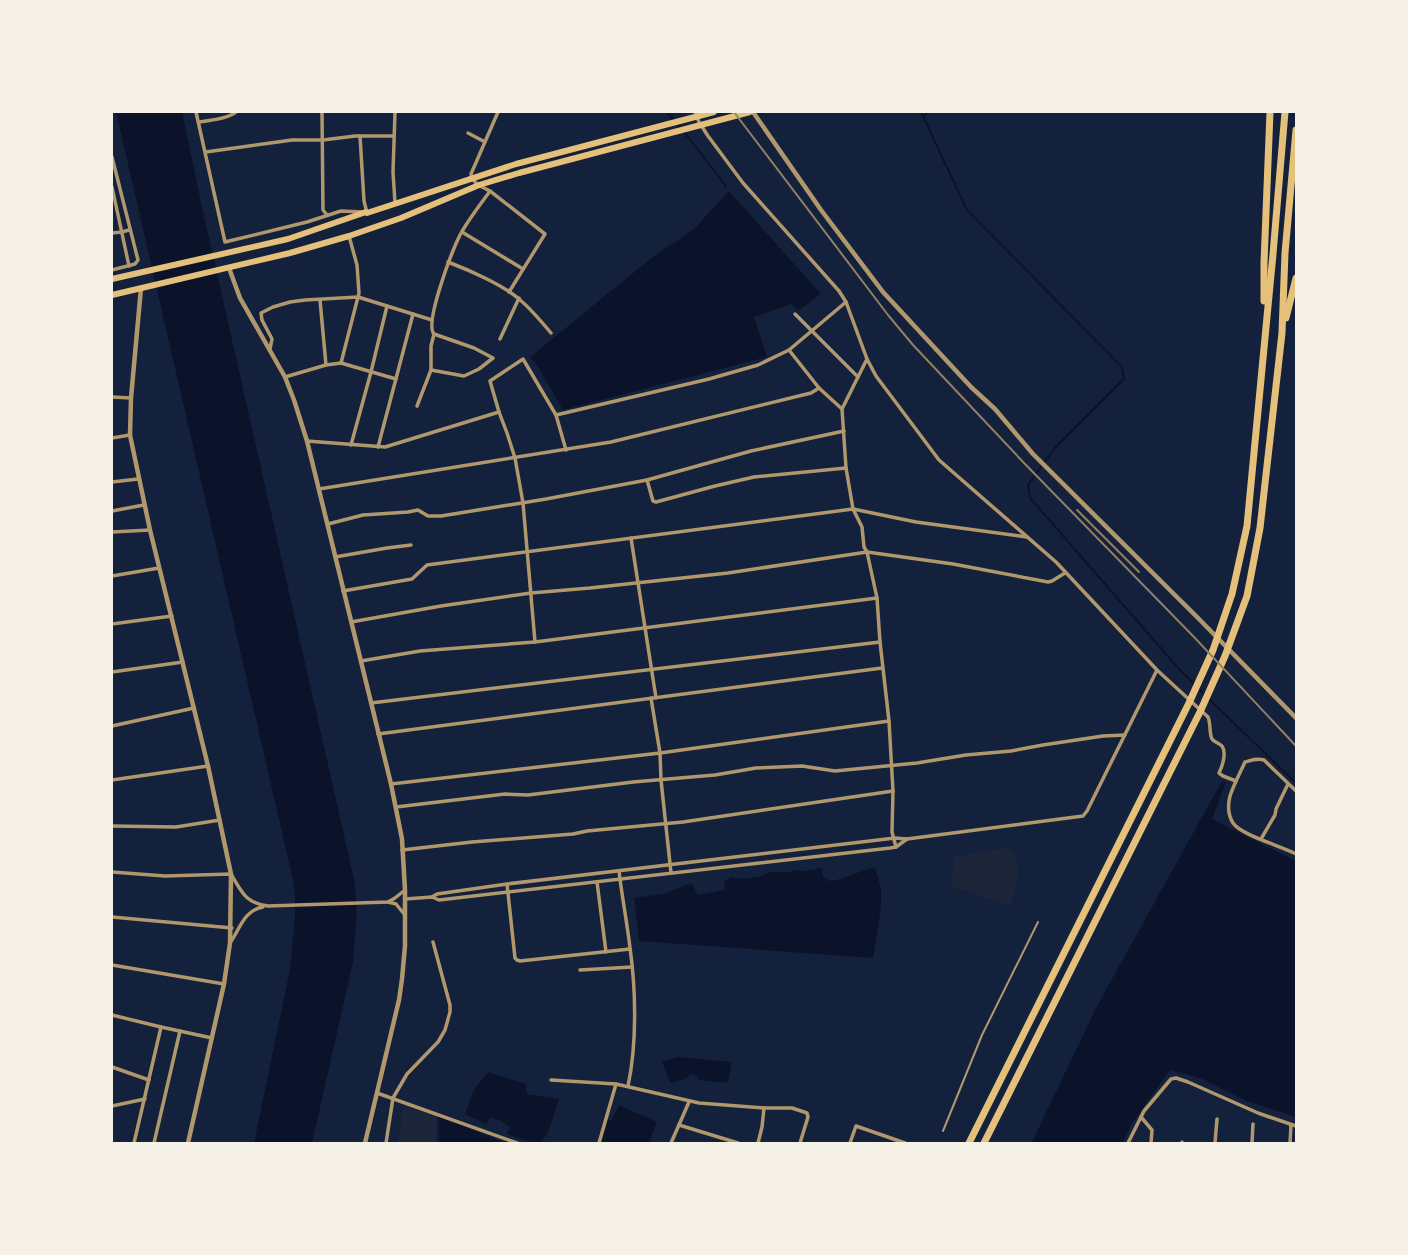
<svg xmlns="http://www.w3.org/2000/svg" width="1408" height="1255" viewBox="0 0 1408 1255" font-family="'Zilla Slab',serif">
<rect width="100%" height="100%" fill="#14213d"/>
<!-- green -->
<g fill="#1d2539">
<path d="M1005,848C1028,857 1014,889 1010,906L952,886L953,857Z"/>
<path d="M404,1108L436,1115V1143H398Z"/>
</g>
<!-- water -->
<g fill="#0b132b">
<path d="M116,112H182L202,207L355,884L357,914L353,962L312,1143H254L290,969L295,918V896L293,880Z"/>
<path d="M729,191L821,294L798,311L791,304L754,317L767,357L563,410L540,370L530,357L654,256L693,230Z"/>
<path d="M1222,781L1226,782L1212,819L1296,861V1117L1247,1101L1200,1078L1170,1070L1130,1126L1123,1143L1032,1142L1096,1008Z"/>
<path d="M822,868L823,877L829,881C845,880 859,870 875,868L881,888V908L873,958L639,941L634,898L664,894L685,885L692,884L698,895L724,890L725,881L731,877L744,879L763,876L769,872H789L794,870L804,871Z"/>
<path d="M679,1057L732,1062L728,1083L698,1080L697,1076L690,1074L686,1079L670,1083L662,1062Z"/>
<path d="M488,1072L526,1084L527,1094L559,1099L549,1130L541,1143H534L507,1134L510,1127L500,1120L491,1118L486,1124L465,1114L474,1090Z"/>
<path d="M619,1105L657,1122L649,1143H601L607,1120L611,1121Z"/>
<path d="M438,1116L505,1143H439Z"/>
</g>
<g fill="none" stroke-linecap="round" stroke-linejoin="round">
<!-- stream -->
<g stroke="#0b132b" stroke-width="2">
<path d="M667,112L688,137L726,186"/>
<path d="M921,112L967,210L1122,367L1124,379L1054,449L1028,485L1030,498L1180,670L1195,685"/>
<path d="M923,116L929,112"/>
<path d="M1198,688L1205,695"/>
<path d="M1208,698L1296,783"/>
</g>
<!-- service -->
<path stroke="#b1986c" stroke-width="2" d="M943,1131L982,1035L1038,922"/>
<!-- minor -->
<g stroke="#b1986c" stroke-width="3.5">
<path d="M196,112L225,242L307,222L341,211L363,212"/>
<path d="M322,112L323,210L327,215"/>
<path d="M395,112L393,172L395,203"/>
<path d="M199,122C207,121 230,118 236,112"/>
<path d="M468,133L485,142"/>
<path d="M360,136L364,201L367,213"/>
<path d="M206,152L292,140H323L355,136H393"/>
<path d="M112,157L138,260L135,264L112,270"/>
<path d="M112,187L129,266"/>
<path d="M490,191L545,234L509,292"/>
<path d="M462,232L523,269"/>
<path d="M112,233L122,232L129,230"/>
<path d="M448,262C469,270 503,285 519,299C531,309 541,321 551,333"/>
<path d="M320,300L326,365"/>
<path d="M795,314L858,377"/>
<path d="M500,339L519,298"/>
<path d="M270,349L272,339L262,320L261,313L273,307L290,302L305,300L358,297L432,320"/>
<path d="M789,350L819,388L842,409"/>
<path d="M867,359L842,409L846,468L853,509L862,527L864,547L867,552L877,598L880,642L889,721L893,791L892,832L896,847"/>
<path d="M341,363L359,293L357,265L349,236"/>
<path d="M431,370L464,376L479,369L493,358L474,348L434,334C424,323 453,249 460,235C468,220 480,205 490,191C482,187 472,183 471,174L498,112"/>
<path d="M285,377L326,365L341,363L396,379"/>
<path d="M112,397L131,398"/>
<path d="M417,406L431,370V346L434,334"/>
<path d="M556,415L709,379L758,365L789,350L846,302"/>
<path d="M112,438L130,435"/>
<path d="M307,441L385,447L499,412"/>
<path d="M351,445L371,372L387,306"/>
<path d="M378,447L413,314"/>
<path d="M647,480L653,501L656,502L715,486L754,477L846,468"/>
<path d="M112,482L138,479"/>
<path d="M319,489L611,442L811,393L819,388"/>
<path d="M112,511L144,505"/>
<path d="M328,524L363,515L408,512L418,510L428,516H441L546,499L647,480L751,451L844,431"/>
<path d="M112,532L150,530"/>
<path d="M631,538L656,698"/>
<path d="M335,557L387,548L411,545"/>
<path d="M112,576L159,568"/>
<path d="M343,591L412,579L427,565L853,509L916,522L1027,537"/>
<path d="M351,622L441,606L531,593L590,588L728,573L867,552L953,564L1048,582L1052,581L1065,573"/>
<path d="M112,624L172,616"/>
<path d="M535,642L523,503L515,458L507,433L499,412L490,381L523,359L556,415L566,450"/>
<path d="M361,661L420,651L535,642L877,598"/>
<path d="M1157,670L1208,717C1211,724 1209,733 1212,739C1214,742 1219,743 1222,746C1227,753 1222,767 1219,773L1223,776L1236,781"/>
<path d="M112,672L183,662"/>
<path d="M651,698L660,753L661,780L671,873"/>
<path d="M371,703L880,642"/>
<path d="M112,726L194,708"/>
<path d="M378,734L882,668"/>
<path d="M112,780L208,766"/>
<path d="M391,784L660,753L889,721"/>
<path d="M1296,791L1264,760C1257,758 1252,760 1245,762C1240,773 1234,784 1230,796C1228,804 1228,815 1233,823C1241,835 1281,846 1296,854"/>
<path d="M396,807L505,794L528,795L633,782L715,775L756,768L802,766L835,771L917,763L966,755L1011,751L1043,745L1103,736L1125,735"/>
<path d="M112,826L176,827L220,820"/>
<path d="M1261,839L1275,815L1276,809L1288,784"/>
<path d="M402,850L472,842L573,834L587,831L683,822L893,791"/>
<path d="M619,871C622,897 627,922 630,948C636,990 637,1044 628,1086"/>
<path d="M112,872L165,876L231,874C242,892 245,903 268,906L388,902L395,898L405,890"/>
<path d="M597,882L606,952"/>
<path d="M507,884L515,958L517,960L520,961L630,949"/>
<path d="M432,897L437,894L507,884L895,838L907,839L1083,816L1087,811L1157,670L1056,562L939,460L876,376L867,359L846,302L839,291L743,183L708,136L699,122L695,112"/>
<path d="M405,899L432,897L439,900L890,848L896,847L907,839"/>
<path d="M388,902L396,904L405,915"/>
<path d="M112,917L232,928"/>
<path d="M230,943C240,929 244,910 263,907"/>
<path d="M112,965L224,984"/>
<path d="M580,970L632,967"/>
<path d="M112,1015L161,1027L212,1038"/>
<path d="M112,1067L149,1080"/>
<path d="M551,1080L616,1084L699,1103L764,1108H792L807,1113L808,1117L800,1143"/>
<path d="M377,1093L517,1143"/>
<path d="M112,1106L145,1099"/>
<path d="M1141,1117L1152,1130L1151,1143"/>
<path d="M679,1125L738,1143"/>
<path d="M134,1143L161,1027"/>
<path d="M154,1143L180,1031"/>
<path d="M386,1143L393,1098L407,1074L438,1042L445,1030L450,1012V1005L433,942"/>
<path d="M599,1143L616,1084"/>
<path d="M671,1143L689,1102"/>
<path d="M758,1143L762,1127L764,1108"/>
<path d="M850,1143L856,1126L905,1143"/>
<path d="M1128,1143L1144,1111L1171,1079L1176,1078L1188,1082L1258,1113L1296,1126"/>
<path d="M1182,1143V1142"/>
<path d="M1215,1143L1217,1119"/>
<path d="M1252,1143L1253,1124"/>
<path d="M1290,1143L1291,1125"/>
</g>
<!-- tertiary -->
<g stroke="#b1986c" stroke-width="4.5">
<path d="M753,112L821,210L883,292L971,387L995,409L1033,454L1198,618L1296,718"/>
<path d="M229,268L240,298L285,377L294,400L307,441L391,784L402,839L405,890V946L402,979L399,1000L365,1143"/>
<path d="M141,288L131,398L130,435L150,530L208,766L231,874L230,943L224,984L188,1143"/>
</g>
<!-- trunk -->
<g stroke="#e5c07b" stroke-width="6">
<path d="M112,279L288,239L366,212L367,213L516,164L714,112"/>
<path d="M112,295L290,253L349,236L401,218L479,185L519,173L750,112"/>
</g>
<!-- motorway -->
<g stroke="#e5c07b" stroke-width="7">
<path d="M1264,301V263L1270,112"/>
<path d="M1286,318L1296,278"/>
<path d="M969,1143L1189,703L1213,650L1232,594L1247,526L1273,254L1285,112"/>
<path d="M984,1143L1200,712L1225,656L1247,596L1260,528L1282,333L1285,253L1296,130"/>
</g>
<!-- rail -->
<g stroke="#918062" stroke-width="2">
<path d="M734,112L888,315L913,345L1025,464L1194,637L1296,746"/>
<path d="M1077,510L1139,572"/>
</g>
</g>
<!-- border -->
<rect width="1408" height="1255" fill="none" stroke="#f6f1e7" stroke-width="226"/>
</svg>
